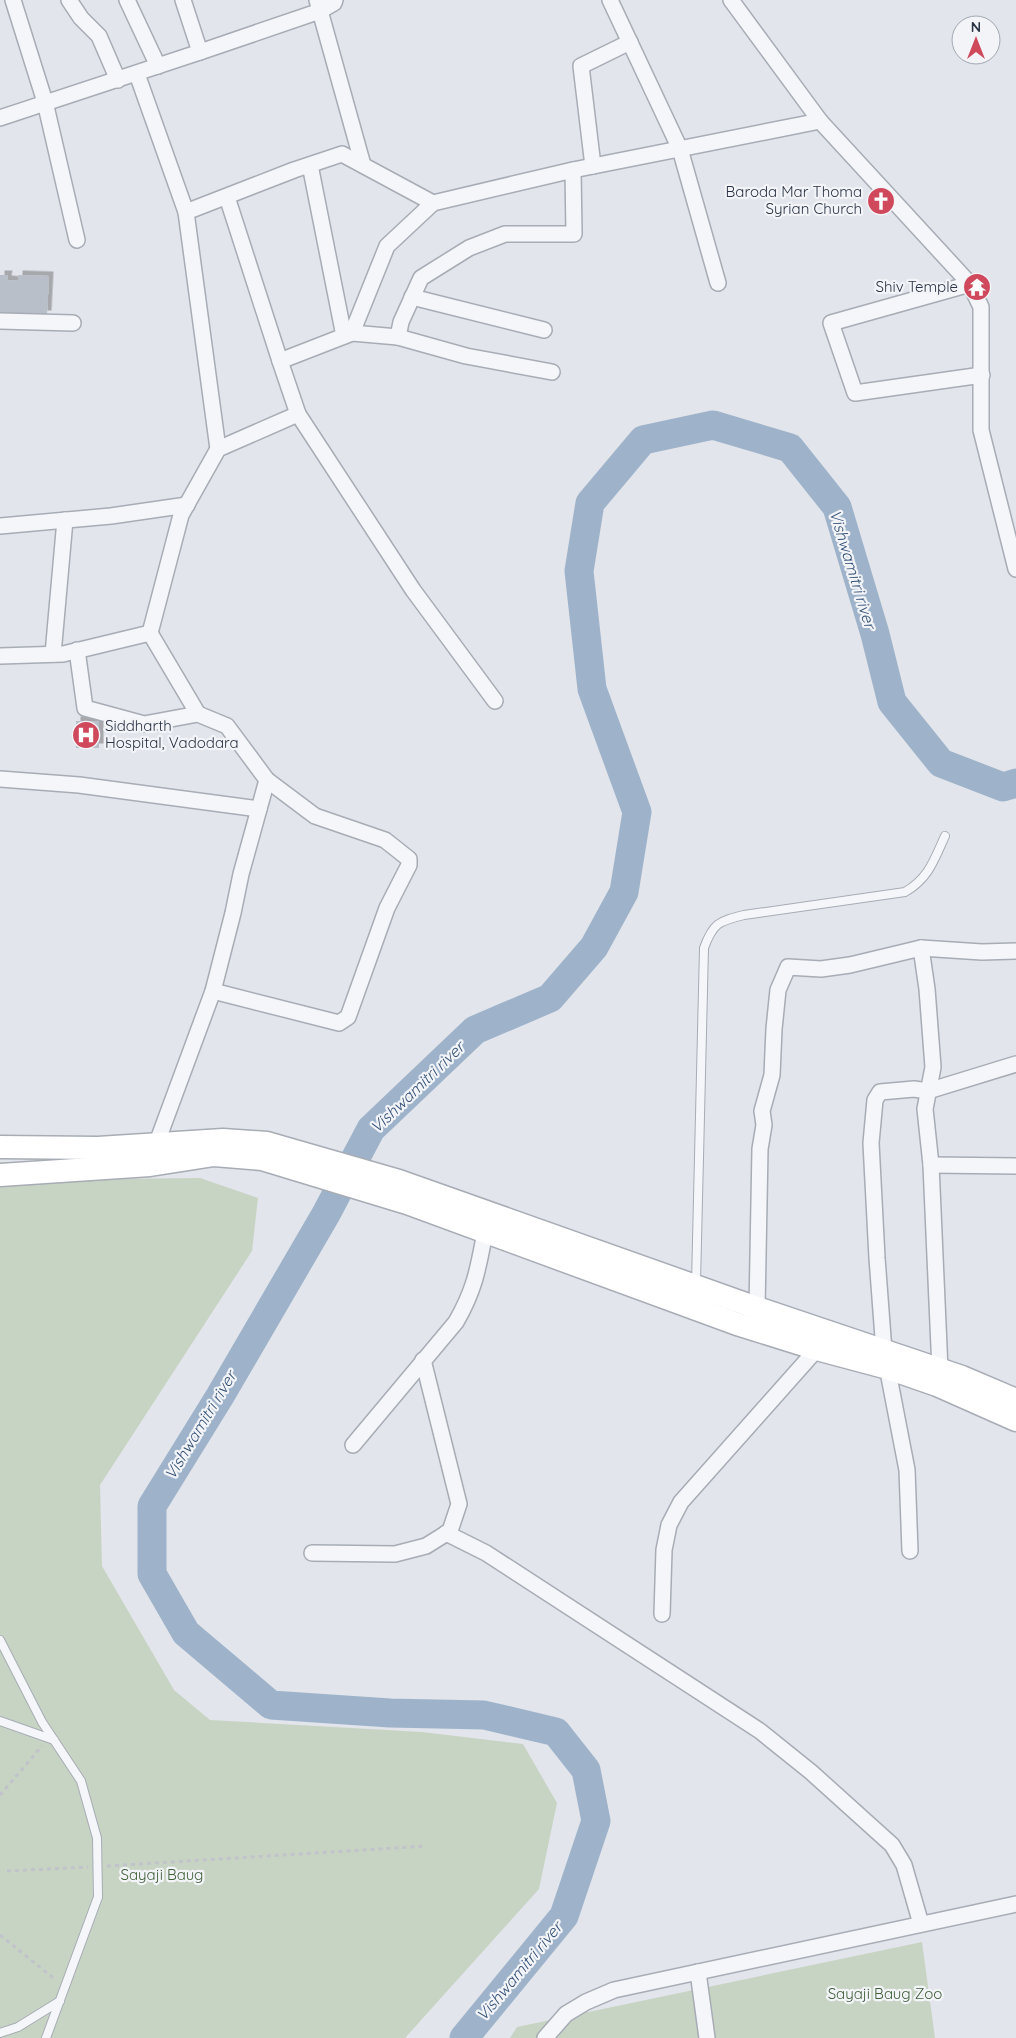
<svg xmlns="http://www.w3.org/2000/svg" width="1016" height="2038" viewBox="0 0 1016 2038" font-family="Quicksand,sans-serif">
<defs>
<filter id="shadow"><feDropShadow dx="4.5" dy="-4.5" stdDeviation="0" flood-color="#0004"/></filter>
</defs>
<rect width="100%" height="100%" fill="#e2e5eb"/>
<!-- green -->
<g fill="#c8d4c3">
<path d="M200,1178L258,1198L252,1251L100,1485L102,1566L174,1690L210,1720L422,1732L523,1744L557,1803L539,1889L405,2038H0V1180Z"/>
<path d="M922,1942L935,2038H510L517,2027Z"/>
</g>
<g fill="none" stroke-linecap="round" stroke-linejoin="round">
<!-- river -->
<path stroke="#9eb3ca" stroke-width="29" d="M464,2038L564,1916L596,1821L586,1770L556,1732L484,1715L390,1713L271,1705L186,1633L152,1574V1506L220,1396L326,1214L371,1129L475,1030L550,998L594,947L624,892L637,812L592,689L579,571L590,503L643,440L713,425L790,448L837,507L875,634L892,702L941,763L1003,787L1016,783"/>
</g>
<!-- building -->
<g fill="#b9bfc8" filter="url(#shadow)">
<path d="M0,275H8L7,280L18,281V275L49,276L47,315L0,314Z"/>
<rect x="76" y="721" width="23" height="27"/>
</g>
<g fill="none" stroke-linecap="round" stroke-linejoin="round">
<!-- lane casing -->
<g stroke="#a7acb5" stroke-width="10">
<g id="lane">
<path d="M696,1283L704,948C713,923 719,921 744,915L905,892C929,878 934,860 945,836"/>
<path d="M0,1640L42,1722L81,1781L97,1838L98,1897L46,2038"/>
<path d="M0,1721L54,1740"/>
<path d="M0,2033L18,2027L60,2001"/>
</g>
</g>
<!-- street casing -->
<g stroke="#a7acb5" stroke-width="18">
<g id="street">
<path d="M13,0L45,102L77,240"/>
<path d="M69,0L81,18L99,36L118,80"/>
<path d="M127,0L158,66"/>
<path d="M317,0L363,165"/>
<path d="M610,0L680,149L718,283"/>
<path d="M731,0L820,121L970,284L981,307V430L1016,569"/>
<path d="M200,52L320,11L334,3L335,0"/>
<path d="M137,74L186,212"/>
<path d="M0,118L200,52L183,0"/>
<path d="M310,165L344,336"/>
<path d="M593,166L581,66L630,42"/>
<path d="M573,170L820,121"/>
<path d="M227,197L280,361"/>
<path d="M970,284L831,323L855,393L982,375"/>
<path d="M412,297L544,330"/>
<path d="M0,321L73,323"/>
<path d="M352,333L398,337"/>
<path d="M298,414L413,590L495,701"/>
<path d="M218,449L186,212L294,170L342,154L433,203"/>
<path d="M0,526L111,516L187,505"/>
<path d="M150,633L198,714"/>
<path d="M77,650L85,708L144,724L198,714L227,726L267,780L315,816L385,840L409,859V865L387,908L348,1017L339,1023L213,991"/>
<path d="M53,654L65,520"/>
<path d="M0,656L63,654L150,633L181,515L218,449L298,414L280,361L352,333L387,246L433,203L573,170L574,234H505L469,248L421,278L401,322L398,337L466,356L552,372"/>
<path d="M0,779L79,785L259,809"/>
<path d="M921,948L927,989L933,1067L925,1109L931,1165L940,1370"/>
<path d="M156,1145L213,991L233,913L241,874L267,780"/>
<path d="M931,1165L1016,1166"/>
<path d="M757,1308L760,1149L764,1125L762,1111L772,1075L774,1029L778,990L788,967L821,969L850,965L921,948L982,952L1016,951"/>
<path d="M353,1445L456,1322C475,1289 478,1269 485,1232"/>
<path d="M446,1533L486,1553L760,1731L811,1772L892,1845L904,1865L921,1924"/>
<path d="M910,1551L907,1470L884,1351L877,1258L871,1143L875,1100L880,1092L914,1089L928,1091L1016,1064"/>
<path d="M312,1553L395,1554L426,1546L450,1531L459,1504L423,1360"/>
<path d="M662,1614L664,1550L669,1525L681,1502L817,1349"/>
<path d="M698,1972L707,2038"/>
<path d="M545,2038L566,2014L586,2002L614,1990L1016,1904"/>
</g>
</g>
<!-- secondary casing -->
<g stroke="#a7acb5" stroke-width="25">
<g id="secondary">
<path d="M0,1147L98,1148L223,1140L267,1143L399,1181L757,1308L962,1377L1016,1400"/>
<path d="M0,1175L150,1165L214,1155L262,1159L407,1203L737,1324L817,1349L888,1368L937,1385L1016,1420"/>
</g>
</g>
<!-- path -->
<g stroke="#c0c3ca" stroke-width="3" stroke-dasharray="4 4" stroke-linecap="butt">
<path d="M0,1795L42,1746"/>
<path d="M107,1866L425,1846"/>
<path d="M7,1871L88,1867"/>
<path d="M0,1935L56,1980"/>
</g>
<!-- lane -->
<use href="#lane" stroke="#f5f6f9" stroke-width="8"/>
<!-- street -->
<use href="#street" stroke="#f5f6f9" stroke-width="15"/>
<!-- secondary -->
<use href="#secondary" stroke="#fff" stroke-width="22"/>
</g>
<!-- icons -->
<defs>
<g id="church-disc" transform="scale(1.4375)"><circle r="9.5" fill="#cf485c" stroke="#f2f4f8"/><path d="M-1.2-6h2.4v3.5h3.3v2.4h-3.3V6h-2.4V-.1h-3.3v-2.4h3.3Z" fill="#fff"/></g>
<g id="temple-disc" transform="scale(1.4375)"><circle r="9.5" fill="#cf485c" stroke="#f2f4f8"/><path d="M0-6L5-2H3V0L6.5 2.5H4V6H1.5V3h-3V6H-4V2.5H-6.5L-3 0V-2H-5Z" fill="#fff"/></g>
<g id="hospital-disc" transform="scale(1.4375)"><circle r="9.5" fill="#cf485c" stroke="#f2f4f8"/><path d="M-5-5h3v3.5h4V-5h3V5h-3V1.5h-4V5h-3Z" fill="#fff"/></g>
</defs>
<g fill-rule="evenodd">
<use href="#church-disc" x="881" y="201"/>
<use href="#temple-disc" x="977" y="287"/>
<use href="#hospital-disc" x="86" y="735"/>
</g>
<g text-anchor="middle" stroke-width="4.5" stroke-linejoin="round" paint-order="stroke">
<!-- poi labels -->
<g font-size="15" fill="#2a3343" stroke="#f2f4f8" text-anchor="end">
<text x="862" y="197">Baroda Mar Thoma<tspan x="862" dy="17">Syrian Church</tspan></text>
<text x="958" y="292">Shiv Temple</text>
<text x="105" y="731" text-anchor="start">Siddharth<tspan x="105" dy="17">Hospital, Vadodara</tspan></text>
</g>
<!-- park labels -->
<g font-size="15" fill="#3f5e37" stroke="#f2f4f8">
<text x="162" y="1880">Sayaji Baug</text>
<text x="885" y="1999">Sayaji Baug Zoo</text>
</g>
<!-- water labels -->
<g font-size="16" font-style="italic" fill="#345177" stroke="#f2f4f8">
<text transform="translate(853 569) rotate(73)" y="6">Vishwamitri river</text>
<text transform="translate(417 1087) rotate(-44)" y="6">Vishwamitri river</text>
<text transform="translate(200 1425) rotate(-59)" y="6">Vishwamitri river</text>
<text transform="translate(519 1971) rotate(-50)" y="6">Vishwamitri river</text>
</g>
</g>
<!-- north arrow -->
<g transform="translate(976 40)"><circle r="24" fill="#f2f4f8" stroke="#a2a7b0"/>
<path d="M0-4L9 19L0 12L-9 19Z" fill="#cf485c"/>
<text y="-8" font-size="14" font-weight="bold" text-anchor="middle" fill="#2a3343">N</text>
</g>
</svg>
